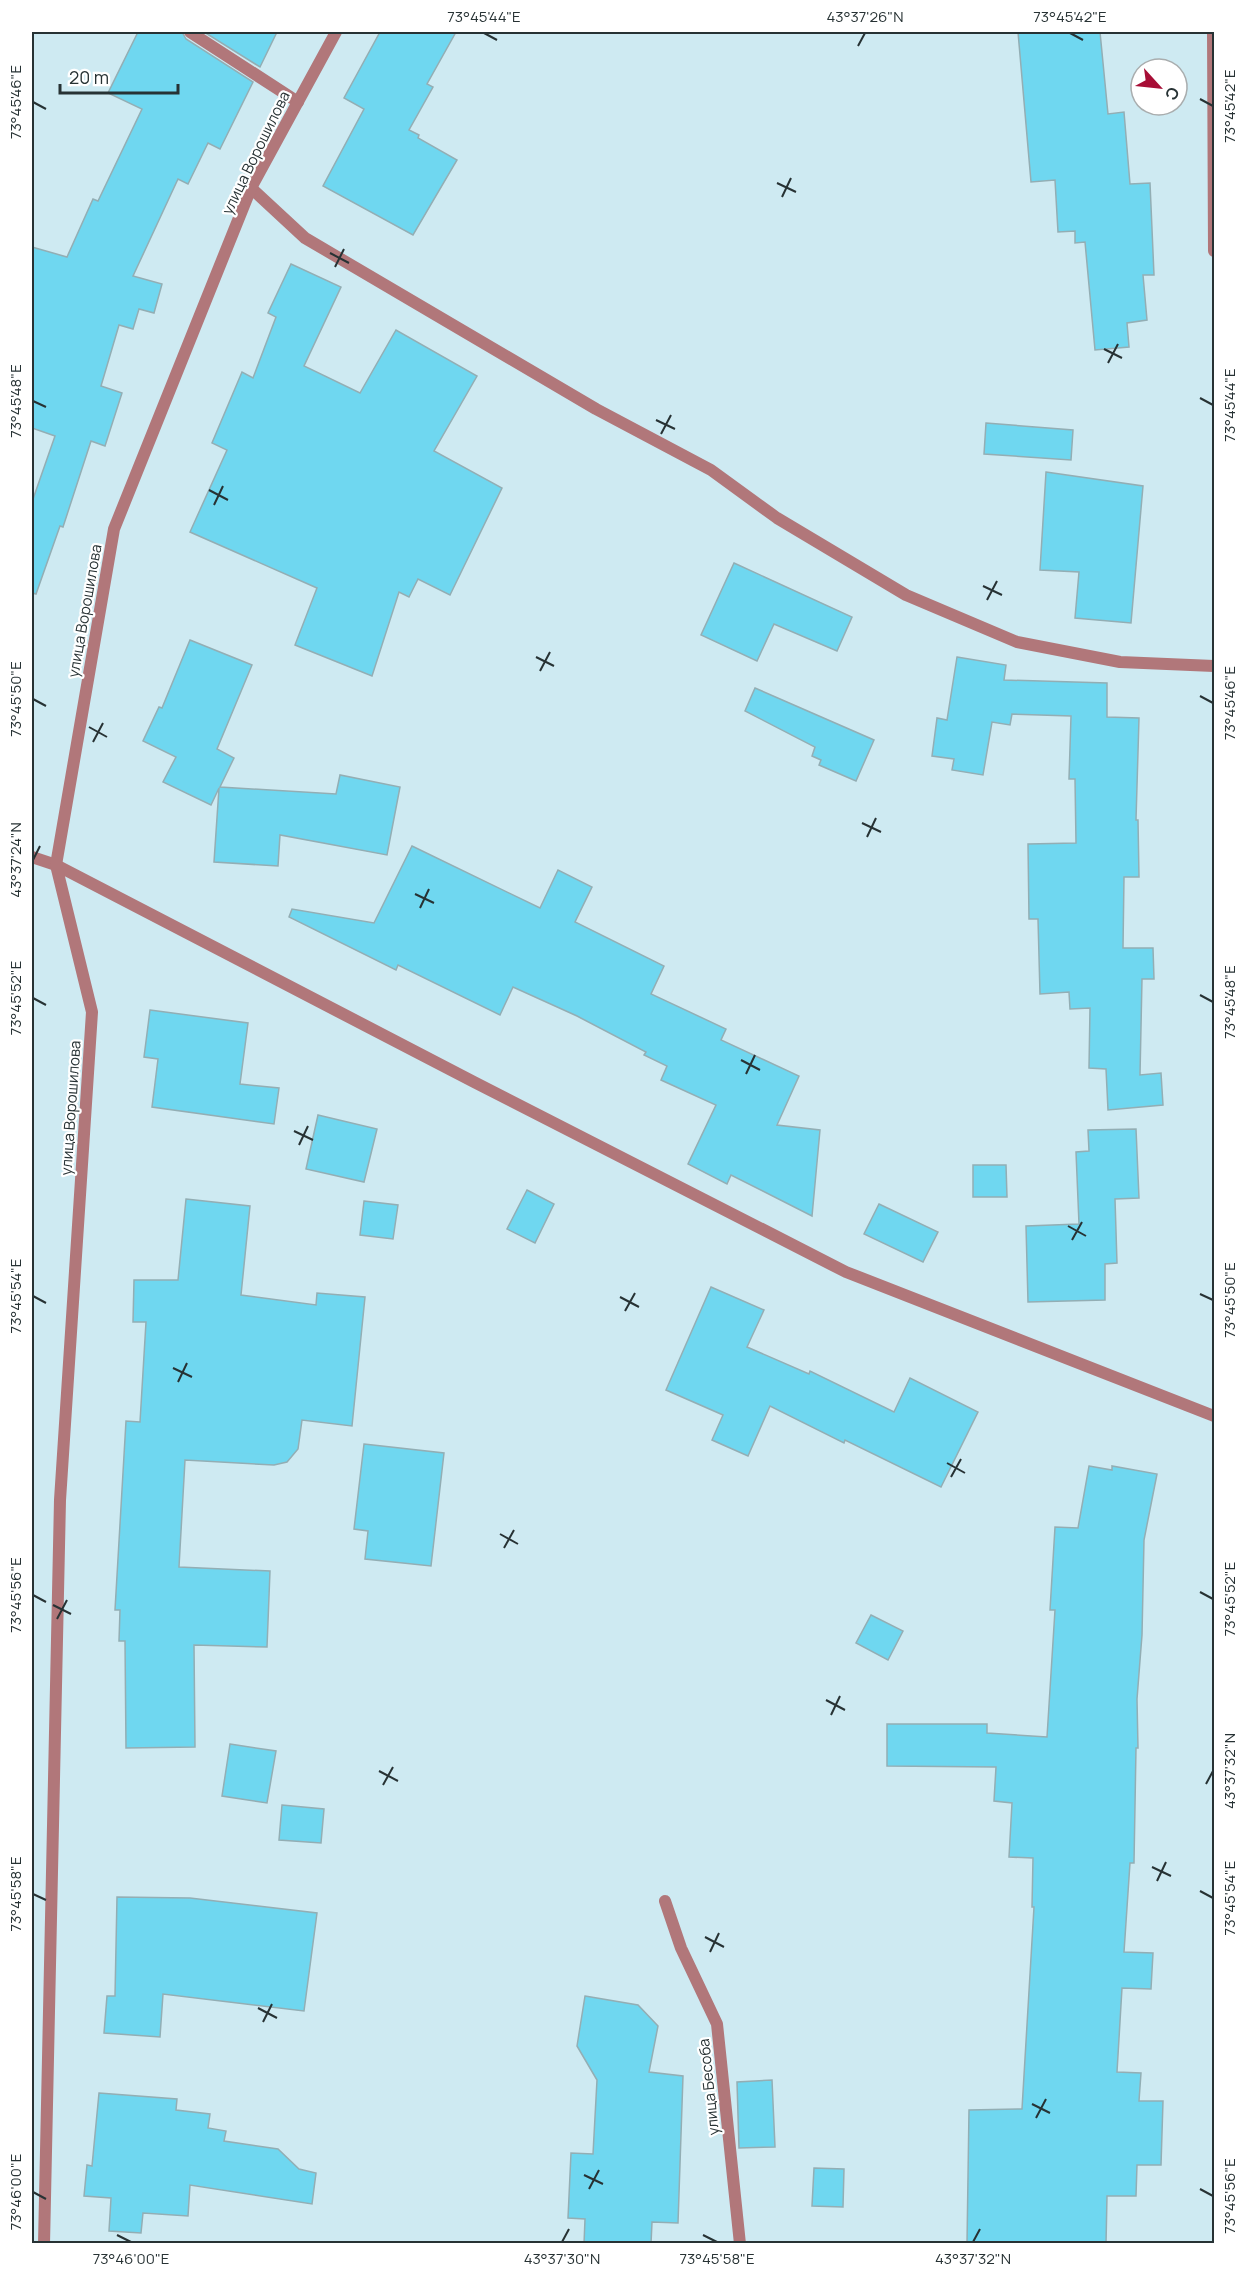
<svg xmlns="http://www.w3.org/2000/svg" width="1246" height="2275" viewBox="0 0 1246 2275" font-family="Manrope,sans-serif">
<rect width="100%" height="100%" fill="#ceeaf2"/>
<!-- building -->
<g fill="#6fd7f0" stroke="#93aeb4" stroke-width="1.5">
<path d="M138,32H182L186,39L253,82L220,149L208,143L188,184L178,179L133,276L162,284L154,313L139,309L133,329L119,325L101,386L122,393L105,446L91,441L63,527L60,526L36,594L32,593V502L55,436L32,428V247L67,257L93,199L98,201L142,109L108,93Z"/>
<path d="M204,32H277L260,67Z"/>
<path d="M380,32H456L427,84L433,87L409,130L419,135L418,138L457,160L413,235L323,186L364,109L344,98Z"/>
<path d="M1018,32H1100L1108,114L1124,112L1130,184L1150,183L1154,275H1143L1147,320L1127,323L1129,347L1095,350L1085,242L1075,243V231L1058,232L1055,180L1031,182Z"/>
<path d="M291,264L341,287L304,366L360,393L396,330L477,376L434,451L502,488L450,595L418,579L409,597L399,592L372,676L295,645L317,588L190,532L227,450L212,443L242,372L253,378L276,317L268,313Z"/>
<path d="M986,423L1073,430L1071,460L984,454Z"/>
<path d="M1046,472L1143,486L1131,623L1075,618L1079,572L1040,570Z"/>
<path d="M734,563L852,617L837,651L774,624L757,661L701,635Z"/>
<path d="M190,640L252,665L217,749L234,758L220,787L336,794L340,775L400,787L387,855L280,835L278,866L214,862L219,788L211,805L163,782L176,757L143,741L159,707L162,708Z"/>
<path d="M957,657L1006,665L1004,680L1107,683V717L1139,718L1136,820H1138L1139,877H1124L1123,948H1153L1154,979H1142L1140,1075L1161,1073L1163,1105L1108,1110L1106,1069L1089,1068L1090,1008L1070,1009L1069,992L1040,994L1038,919H1029L1028,844L1076,843L1075,779H1069L1071,716L1012,714L1010,725L992,722L983,775L952,770L954,759L932,756L937,718L947,720Z"/>
<path d="M755,688L874,740L856,781L819,765L821,760L812,756L815,747L745,711Z"/>
<path d="M412,846L540,908L558,870L592,887L575,922L664,966L651,994L726,1029L721,1040L799,1076L777,1125L820,1130L812,1216L731,1175L727,1184L688,1164L716,1105L661,1080L667,1066L644,1055L646,1052L577,1016L513,987L500,1015L398,965L396,970L289,917L292,909L374,923Z"/>
<path d="M150,1010L248,1023L240,1084L279,1088L274,1124L152,1107L158,1059L144,1057Z"/>
<path d="M318,1115L377,1129L364,1182L306,1169Z"/>
<path d="M1136,1129L1139,1198L1115,1199L1117,1263L1105,1264V1300L1028,1302L1026,1226L1079,1224L1076,1152L1089,1151L1088,1130Z"/>
<path d="M973,1165H1006L1007,1197H973Z"/>
<path d="M527,1190L554,1204L535,1243L507,1229Z"/>
<path d="M186,1199L250,1206L241,1295L316,1305L317,1293L365,1297L352,1426L302,1420L298,1449L287,1462L274,1465L185,1460L179,1567L270,1571L267,1647L194,1645L195,1747L126,1748L125,1641H119L120,1610H115L126,1421L140,1422L146,1322H133L134,1280H178Z"/>
<path d="M364,1201L398,1205L393,1239L360,1235Z"/>
<path d="M879,1204L938,1232L923,1262L864,1234Z"/>
<path d="M711,1287L764,1310L747,1347L809,1374L810,1371L894,1412L910,1378L978,1412L941,1487L845,1440L844,1443L770,1406L748,1456L712,1440L723,1415L666,1390Z"/>
<path d="M364,1444L444,1453L431,1566L365,1559L368,1531L354,1529Z"/>
<path d="M1089,1466L1112,1470V1466L1157,1474L1144,1540L1142,1635L1137,1699L1138,1748H1136L1134,1863H1130L1124,1952L1153,1953L1151,1989L1122,1988L1117,2072L1141,2073L1139,2101H1163L1161,2165H1137L1136,2196H1107L1106,2244H967L969,2110L1022,2109L1034,1907H1032L1033,1858L1009,1857L1012,1803L994,1801L996,1767L887,1766V1724H987V1733L1047,1737L1055,1610H1050L1055,1527L1078,1528Z"/>
<path d="M871,1615L903,1631L888,1660L856,1643Z"/>
<path d="M230,1744L276,1751L267,1803L222,1796Z"/>
<path d="M282,1805L324,1809L321,1843L279,1840Z"/>
<path d="M117,1897L190,1898L317,1913L304,2011L163,1994L160,2037L104,2033L107,1996H115Z"/>
<path d="M585,1996L638,2005L658,2026L649,2072L683,2076L678,2223L652,2222L651,2244H584L585,2219L568,2218L571,2153L593,2154L597,2080L577,2046Z"/>
<path d="M772,2080L775,2147L739,2148L737,2082Z"/>
<path d="M99,2093L177,2099L176,2110L210,2114L208,2128L226,2131L224,2141L278,2149L299,2169L316,2173L312,2204L190,2185L188,2216L143,2213L141,2233L109,2231L111,2198L84,2196L87,2165L92,2166Z"/>
<path d="M814,2168L844,2169L843,2207L812,2206Z"/>
</g>
<g fill="none" stroke-linecap="round" stroke-linejoin="round">
<!-- street -->
<g stroke="#b1777a" stroke-width="12">
<path d="M190,32L298,102"/>
<path d="M1213,32L1214,251"/>
<path d="M251,188L305,238L596,409L711,470L777,518L906,595L1017,642L1120,662L1214,666"/>
<path d="M32,857L56,865L474,1082L846,1272L1214,1416"/>
<path d="M665,1901L681,1948L717,2024L740,2244"/>
<path d="M44,2244L60,1500L92,1012L56,865L114,529L251,188L336,32"/>
</g>
</g>
<!-- ticks -->
<path fill="none" stroke="#273234" stroke-width="2" d="M484,33L497,40M1070,33L1083,40M858,46L865,33M1200,99L1213,106M33,102L46,109M777,183L796,192M782,197L791,178M330,253L349,263M335,267L344,249M1104,349L1122,358M1108,363L1118,344M1200,398L1213,405M33,401L46,407M656,420L675,429M661,434L671,415M209,490L228,500M214,505L223,486M983,586L1002,595M987,600L997,581M536,657L554,666M540,671L550,652M1200,696L1213,703M33,699L46,706M89,727L107,737M93,742L103,723M862,823L881,832M867,837L876,818M33,860L40,846M415,894L434,903M420,908L429,889M1200,995L1213,1002M33,998L46,1005M741,1060L760,1070M746,1074L755,1055M294,1131L313,1140M299,1145L308,1126M1068,1226L1086,1236M1072,1240L1082,1222M1200,1294L1213,1300M33,1296L46,1303M620,1297L639,1307M625,1311L635,1293M173,1368L192,1377M178,1382L187,1363M947,1463L965,1473M951,1477L961,1459M500,1534L518,1544M504,1548L514,1530M1200,1592L1213,1599M33,1595L46,1602M53,1605L71,1614M57,1619L67,1600M826,1700L845,1710M831,1715L840,1696M379,1771L398,1781M1206,1784L1213,1771M383,1785L393,1767M1152,1867L1171,1876M1157,1881L1166,1862M1200,1891L1213,1898M33,1894L46,1900M705,1937L724,1947M710,1952L719,1933M258,2008L277,2018M263,2022L272,2004M1032,2104L1050,2113M1036,2118L1046,2099M584,2175L603,2184M589,2189L599,2170M1200,2189L1213,2196M33,2192L46,2199M117,2235L131,2242M703,2235L717,2242M562,2242L569,2229M973,2242L980,2229"/>
<g text-anchor="middle" stroke-width="4.5" stroke-linejoin="round" paint-order="stroke">
<!-- street labels -->
<g font-size="15" fill="#273234" stroke="#fff">
<text transform="translate(256 153) rotate(-64)" y="5">улица Ворошилова</text>
<text transform="translate(85 611) rotate(-80)" y="5">улица Ворошилова</text>
<text transform="translate(71 1108) rotate(-86)" y="5">улица Ворошилова</text>
<text transform="translate(709 2087) rotate(-96)" y="5">улица Бесоба</text>
</g>
</g>
<!-- border -->
<rect width="1246" height="2275" fill="none" stroke="#ffffff" stroke-width="66"/>
<!-- north arrow -->
<g transform="translate(1159 87) rotate(117)"><circle r="28" fill="#ffffff" stroke="#a9adae" stroke-width="1.5"/>
<path d="M0-4.5L10 22L0 15L-10 22Z" fill="#a70e36"/>
<text y="-9" font-size="16" font-weight="bold" text-anchor="middle" fill="#273234">С</text>
</g>
<!-- scale -->
<path d="M60 84v9h118v-9" fill="none" stroke="#273234" stroke-width="3"/>
<text x="69" y="84" font-size="18" fill="#273234" stroke="#ffffff" stroke-width="4.5" paint-order="stroke">20 m</text>
<rect x="33" y="33" width="1180" height="2209" fill="none" stroke="#273234" stroke-width="2"/>
<g font-size="15" text-anchor="middle" fill="#273234">
<text x="484" y="22">73°45'44"E</text>
<text x="865" y="22">43°37'26"N</text>
<text x="1070" y="22">73°45'42"E</text>
<text transform="translate(16 102) rotate(-90)" y="5">73°45'46"E</text>
<text transform="translate(1230 106) rotate(-90)" y="5">73°45'42"E</text>
<text transform="translate(16 401) rotate(-90)" y="5">73°45'48"E</text>
<text transform="translate(1230 405) rotate(-90)" y="5">73°45'44"E</text>
<text transform="translate(16 699) rotate(-90)" y="5">73°45'50"E</text>
<text transform="translate(1230 703) rotate(-90)" y="5">73°45'46"E</text>
<text transform="translate(16 860) rotate(-90)" y="5">43°37'24"N</text>
<text transform="translate(16 998) rotate(-90)" y="5">73°45'52"E</text>
<text transform="translate(1230 1002) rotate(-90)" y="5">73°45'48"E</text>
<text transform="translate(16 1296) rotate(-90)" y="5">73°45'54"E</text>
<text transform="translate(1230 1300) rotate(-90)" y="5">73°45'50"E</text>
<text transform="translate(16 1595) rotate(-90)" y="5">73°45'56"E</text>
<text transform="translate(1230 1599) rotate(-90)" y="5">73°45'52"E</text>
<text transform="translate(1230 1771) rotate(-90)" y="5">43°37'32"N</text>
<text transform="translate(16 1894) rotate(-90)" y="5">73°45'58"E</text>
<text transform="translate(1230 1898) rotate(-90)" y="5">73°45'54"E</text>
<text transform="translate(16 2192) rotate(-90)" y="5">73°46'00"E</text>
<text transform="translate(1230 2196) rotate(-90)" y="5">73°45'56"E</text>
<text x="131" y="2264">73°46'00"E</text>
<text x="562" y="2264">43°37'30"N</text>
<text x="717" y="2264">73°45'58"E</text>
<text x="973" y="2264">43°37'32"N</text>
</g>
</svg>
